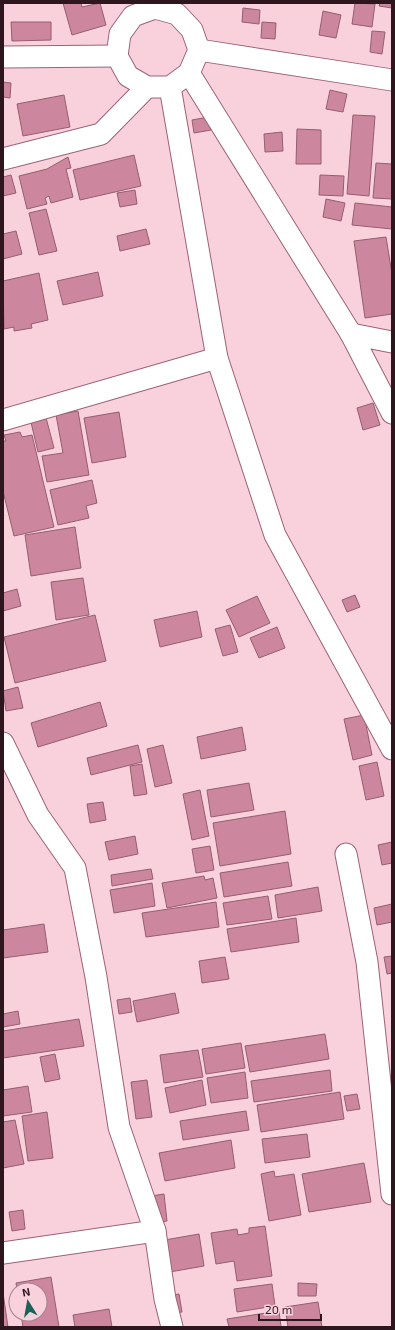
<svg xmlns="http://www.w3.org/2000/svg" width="395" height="1330" viewBox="0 0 395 1330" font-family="'Exo 2',sans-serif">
<rect width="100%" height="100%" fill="#f9d1dd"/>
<!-- building -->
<g fill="#cc879e" stroke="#965d70">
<path d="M63,3H81L82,7L100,3L106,25L72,35Z"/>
<path d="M355,3L375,4L372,27L352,24Z"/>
<path d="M380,3H392V8L379,6Z"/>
<path d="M243,8L260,10L259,24L242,22Z"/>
<path d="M323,11L341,15L336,38L319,35Z"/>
<path d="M11,22H51V40L12,41Z"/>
<path d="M262,22L276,23L275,39L261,38Z"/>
<path d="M372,31L385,32L382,54L370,52Z"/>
<path d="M3,82L11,83L10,98L3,97Z"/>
<path d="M330,90L347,94L343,112L326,109Z"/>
<path d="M64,95L70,127L23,136L17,104Z"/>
<path d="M353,115L375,116L369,196L347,194Z"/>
<path d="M208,117L211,130L194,133L192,120Z"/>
<path d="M297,129L321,130V164H296Z"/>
<path d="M282,132L283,151L265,152L264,134Z"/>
<path d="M134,155L141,186L80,200L73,170Z"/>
<path d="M68,157L71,168L66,169L73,197L51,203L49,196L45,198L47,204L27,209L19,176L47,169Z"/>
<path d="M376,163L392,164V199L373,198Z"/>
<path d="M11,175L16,193L3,196V177Z"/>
<path d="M320,175L344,176L343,196L319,195Z"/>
<path d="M135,190L137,204L120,207L117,193Z"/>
<path d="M326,199L345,203L341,221L323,217Z"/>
<path d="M355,203L392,207V229L352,225Z"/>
<path d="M46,209L57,251L39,255L29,213Z"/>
<path d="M146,229L150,244L120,251L117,236Z"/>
<path d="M16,231L22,254L3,259V234Z"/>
<path d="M386,237L392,274V314L365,318L354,241Z"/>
<path d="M98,272L103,296L63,305L57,281Z"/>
<path d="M39,273L48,320L31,324L32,328L14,331V327L4,329L3,281Z"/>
<path d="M373,403L380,425L363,430L357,408Z"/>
<path d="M78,411L89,475L47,482L42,456L63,453L56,415Z"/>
<path d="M119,412L126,457L92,463L84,418Z"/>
<path d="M45,414L54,448L38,452L30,418Z"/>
<path d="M20,432L22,437L32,435L54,527L14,536L3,491V441H6L4,435Z"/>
<path d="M92,480L97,503L86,506L89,518L58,525L50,490Z"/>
<path d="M75,527L81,568L31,576L25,535Z"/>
<path d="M83,578L89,615L56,620L51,582Z"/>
<path d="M17,589L21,606L3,611V593Z"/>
<path d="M355,595L360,607L347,612L342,600Z"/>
<path d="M257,596L270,623L239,637L226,610Z"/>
<path d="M197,611L202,637L160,647L154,620Z"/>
<path d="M95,615L106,661L15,683L4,637Z"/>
<path d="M230,625L238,652L223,656L215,629Z"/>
<path d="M277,627L285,648L259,658L250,638Z"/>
<path d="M18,687L23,708L6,711L3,691Z"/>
<path d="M100,702L107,726L38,747L31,723Z"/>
<path d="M364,715L372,755L353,760L344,719Z"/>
<path d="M242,727L246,750L201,759L197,737Z"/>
<path d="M138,745L142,762L91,775L87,758Z"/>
<path d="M163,745L172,783L155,787L147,749Z"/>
<path d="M377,762L384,796L366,800L359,766Z"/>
<path d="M142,764L147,794L134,796L130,766Z"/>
<path d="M249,783L254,810L211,817L207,790Z"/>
<path d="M200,790L209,836L192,840L183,794Z"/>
<path d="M103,802L106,820L90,823L87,804Z"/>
<path d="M285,811L291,854L220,866L213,823Z"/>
<path d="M135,836L138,854L109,860L105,842Z"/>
<path d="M392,842V863L382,865L378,845Z"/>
<path d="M210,846L214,870L196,873L192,849Z"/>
<path d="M288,862L292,886L224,897L220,873Z"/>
<path d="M151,869L153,879L112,886L111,875Z"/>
<path d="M204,876L205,880L213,878L217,898L167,908L162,883Z"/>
<path d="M152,883L155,906L114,913L110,890Z"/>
<path d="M318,887L322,911L278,918L275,895Z"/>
<path d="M268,896L272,919L227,925L223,903Z"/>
<path d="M216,902L219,927L146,937L142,913Z"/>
<path d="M392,904V922L377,925L374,908Z"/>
<path d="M296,918L299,942L231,952L227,929Z"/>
<path d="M44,924L48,952L3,958V930Z"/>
<path d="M392,956V973L387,974L384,957Z"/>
<path d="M225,957L229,979L202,983L199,961Z"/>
<path d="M175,993L179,1013L137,1022L133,1001Z"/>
<path d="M130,998L132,1012L119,1014L117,1000Z"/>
<path d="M18,1011L20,1024L3,1027V1014Z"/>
<path d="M79,1019L84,1046L3,1058V1031Z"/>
<path d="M325,1034L329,1059L250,1072L245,1046Z"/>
<path d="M241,1043L245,1068L206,1074L202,1049Z"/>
<path d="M198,1050L203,1077L164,1083L160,1055Z"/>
<path d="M55,1054L60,1079L45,1082L40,1057Z"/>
<path d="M330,1070L332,1091L254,1102L251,1081Z"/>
<path d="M245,1072L248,1098L211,1103L207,1078Z"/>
<path d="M147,1080L152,1117L136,1119L131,1082Z"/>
<path d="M202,1080L206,1105L170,1113L165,1088Z"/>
<path d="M28,1086L32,1112L3,1116V1090Z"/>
<path d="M340,1092L344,1119L261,1132L257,1105Z"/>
<path d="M357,1094L360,1109L347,1111L344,1096Z"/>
<path d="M246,1111L249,1130L183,1140L180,1121Z"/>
<path d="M47,1112L53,1158L28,1161L22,1116Z"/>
<path d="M15,1120L24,1164L3,1168V1122Z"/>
<path d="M307,1134L310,1157L265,1163L262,1139Z"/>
<path d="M231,1140L235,1168L165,1181L159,1153Z"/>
<path d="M364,1163L371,1202L309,1212L302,1174Z"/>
<path d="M274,1171L275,1177L294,1174L301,1215L269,1221L261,1174Z"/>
<path d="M164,1194L167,1221L154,1223L151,1196Z"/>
<path d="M23,1210L25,1229L12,1231L9,1212Z"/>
<path d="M265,1226L272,1276L237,1281L234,1261L216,1264L211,1233L237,1229L238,1235L249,1233V1228Z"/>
<path d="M199,1234L204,1266L164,1273L159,1241Z"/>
<path d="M51,1277L59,1327H23L21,1314H40V1290H17L16,1283Z"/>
<path d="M298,1283L317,1284L316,1296H298Z"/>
<path d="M272,1284L275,1306L237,1312L234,1289Z"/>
<path d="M3,1293L8,1327H3Z"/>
<path d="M179,1294L182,1312L170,1314L167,1296Z"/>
<path d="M318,1302L322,1327H288L285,1307Z"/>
<path d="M109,1309L112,1327H75L73,1315Z"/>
<path d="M279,1311L281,1327H229L227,1319Z"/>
</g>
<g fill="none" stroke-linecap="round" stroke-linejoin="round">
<!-- minor casing -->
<g stroke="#9c6376" stroke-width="23">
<g id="minor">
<path d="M155,8L177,14L192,30L199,50L189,73L170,87H147L128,76L117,56L120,34L133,16Z"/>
<path d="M199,50L392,80"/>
<path d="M3,57L117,56"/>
<path d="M189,73L351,334"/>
<path d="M170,87L217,358L275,535L392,749"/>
<path d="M3,159L101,134L147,87"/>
<path d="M392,342L351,334L392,413"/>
<path d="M3,420L217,358"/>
<path d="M3,743L38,815L75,868L96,977L119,1127L155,1231L165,1299L172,1327"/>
<path d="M346,854L367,962L392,1194"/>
<path d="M3,1253L155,1231"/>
</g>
</g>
<!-- minor -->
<use href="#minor" stroke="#fff" stroke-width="21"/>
</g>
<!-- border -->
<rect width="395" height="1330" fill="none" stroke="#2d161e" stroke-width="8"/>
<!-- north arrow -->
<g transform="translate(28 1302) rotate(349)"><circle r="19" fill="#f9d1dd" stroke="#a78691"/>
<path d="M0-3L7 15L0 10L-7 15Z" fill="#1b6256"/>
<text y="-6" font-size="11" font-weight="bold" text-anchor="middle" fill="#2d161e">N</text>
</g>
<!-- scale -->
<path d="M259 1314v6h62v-6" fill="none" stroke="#2d161e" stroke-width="2"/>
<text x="265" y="1314" font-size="12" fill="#2d161e" stroke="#f9d1dd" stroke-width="3" paint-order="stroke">20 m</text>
</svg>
